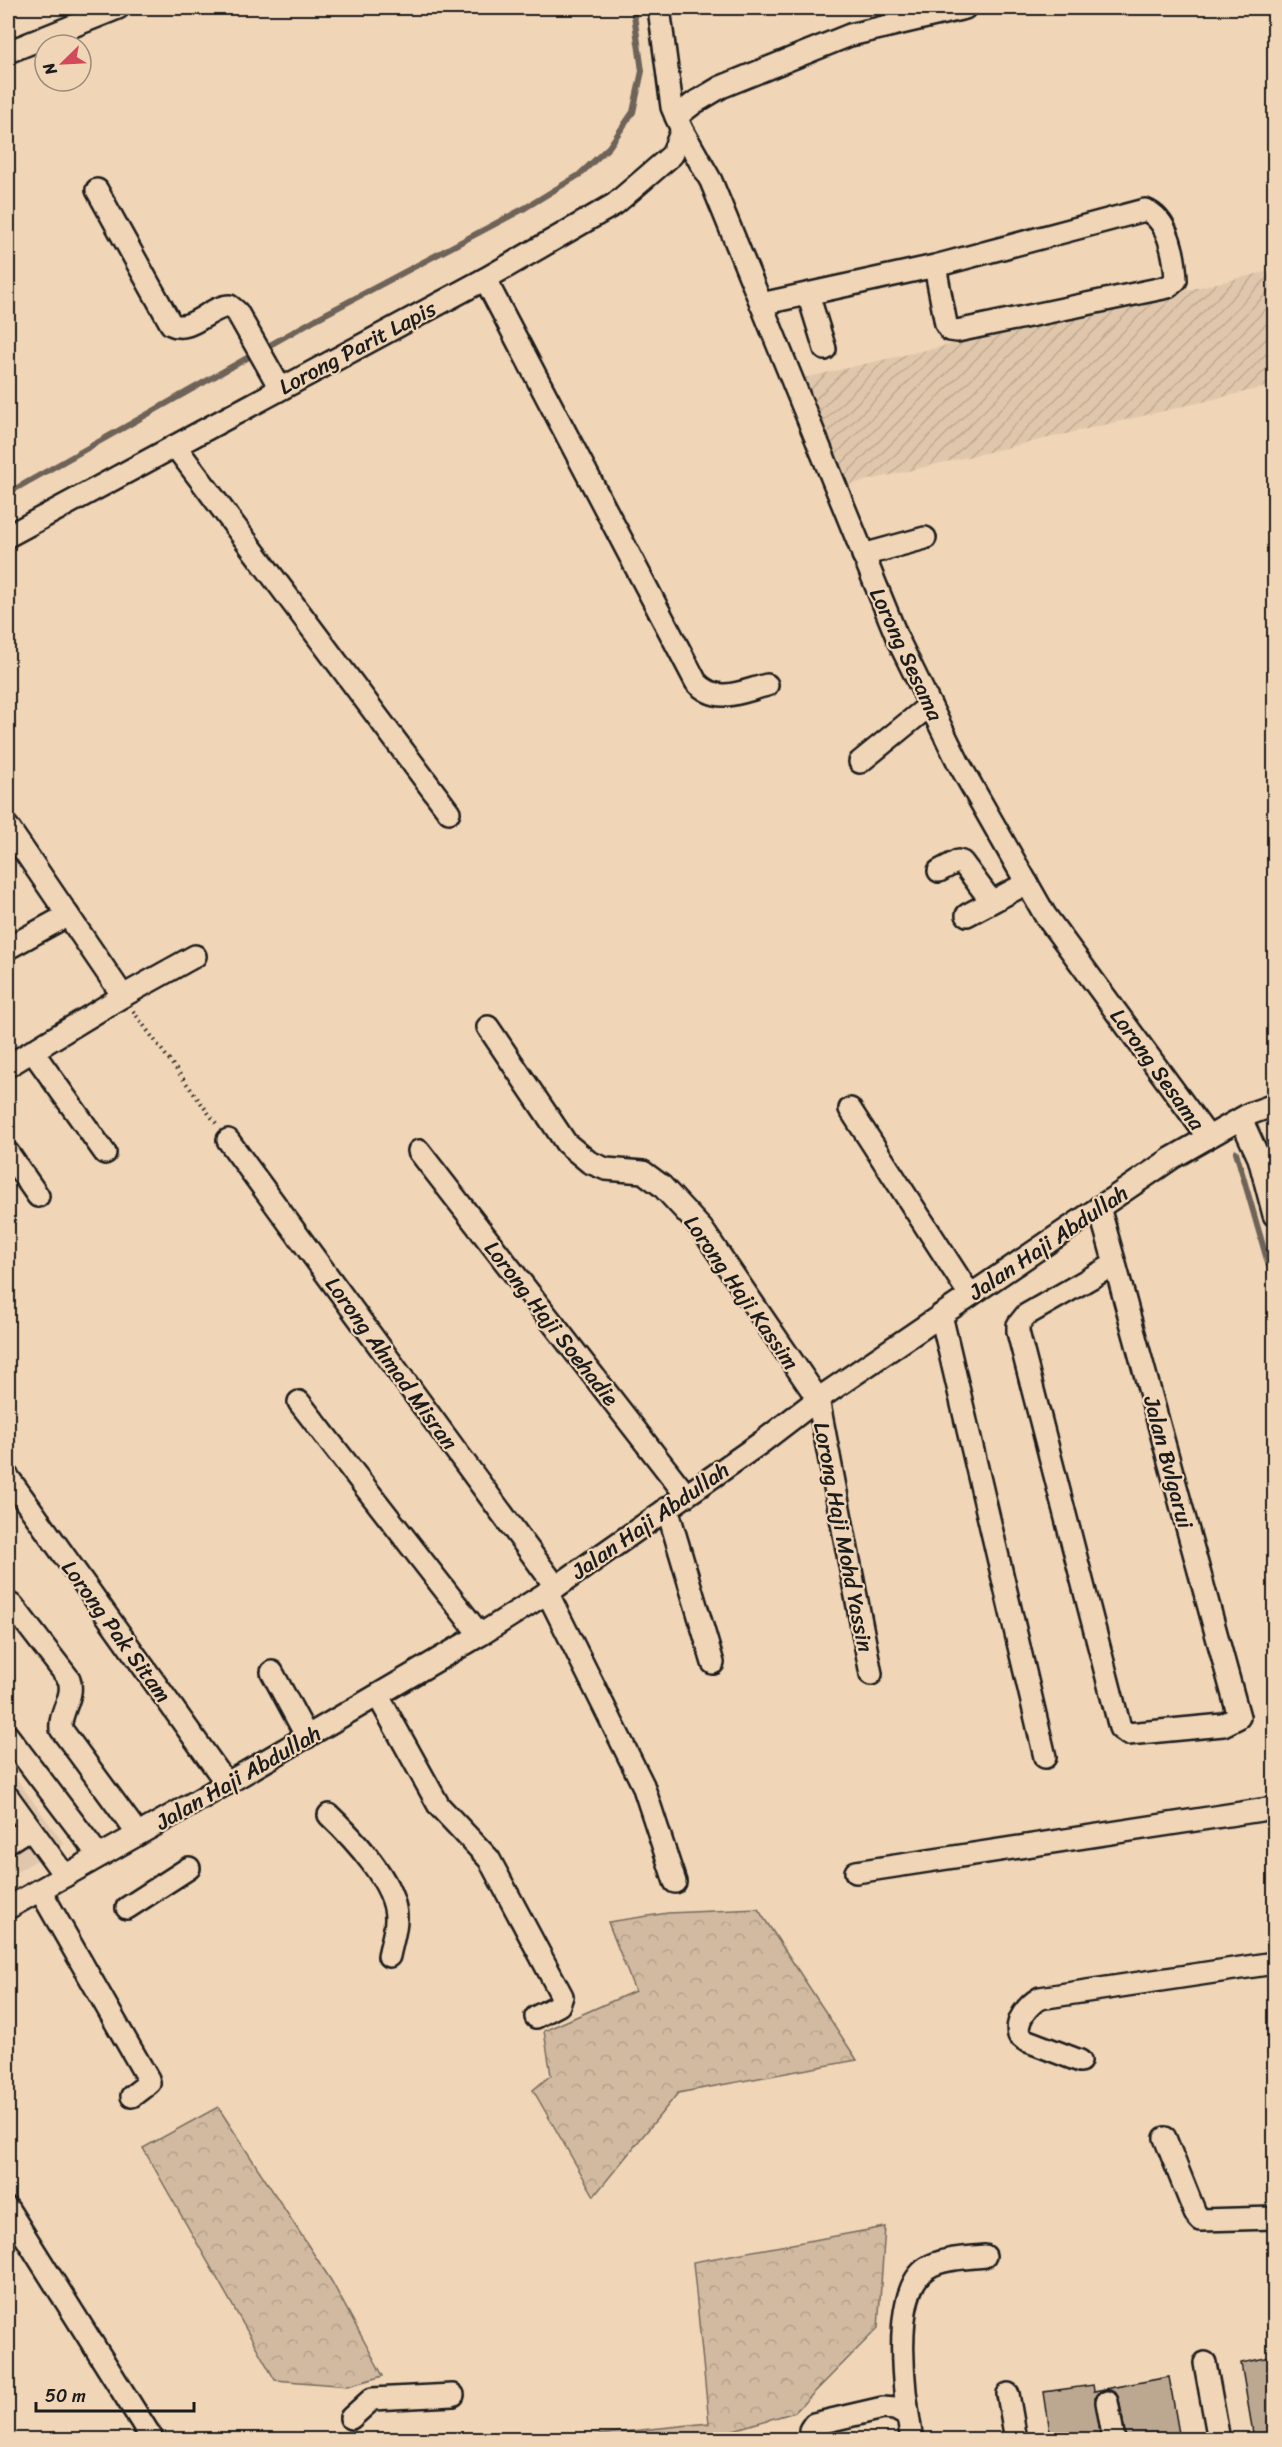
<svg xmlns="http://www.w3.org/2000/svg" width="1282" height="2447" viewBox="0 0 1282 2447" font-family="Sriracha,sans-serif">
<defs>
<pattern id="industrial-furrows" width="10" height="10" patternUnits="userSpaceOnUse" patternTransform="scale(1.5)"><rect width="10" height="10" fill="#e0c7ac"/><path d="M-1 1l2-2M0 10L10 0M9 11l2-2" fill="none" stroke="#c0aa93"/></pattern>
<pattern id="forest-crowns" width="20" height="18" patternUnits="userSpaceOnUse" patternTransform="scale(1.5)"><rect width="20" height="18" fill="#d1baa0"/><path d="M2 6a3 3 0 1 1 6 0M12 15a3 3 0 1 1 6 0" fill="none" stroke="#b39f89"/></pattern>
</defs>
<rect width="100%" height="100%" fill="#f0d5b7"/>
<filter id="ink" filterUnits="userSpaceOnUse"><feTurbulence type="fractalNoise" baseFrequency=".0167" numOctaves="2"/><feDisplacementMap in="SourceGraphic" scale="12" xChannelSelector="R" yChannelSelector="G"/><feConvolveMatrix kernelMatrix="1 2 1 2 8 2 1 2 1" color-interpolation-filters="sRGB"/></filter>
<g filter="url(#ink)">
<!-- built -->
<path fill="#e0c7ac" d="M8,1767L64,1844L8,1877Z"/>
<!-- industrial -->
<path fill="url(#industrial-furrows)" d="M1274,270V385L848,485L804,378Z"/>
<!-- forest -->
<g fill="url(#forest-crowns)" stroke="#766b5e" stroke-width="1.5">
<path d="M758,1909L857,2060L678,2093L594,2196L533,2090L551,2075L544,2031L635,1991L608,1922L668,1913Z"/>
<path d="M218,2107L332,2282L383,2376L348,2386L275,2380L143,2148Z"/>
<path d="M885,2227L878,2328L795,2412L723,2433V2439H593V2435L709,2423L693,2262Z"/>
</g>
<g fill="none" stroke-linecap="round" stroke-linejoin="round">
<!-- stream -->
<g stroke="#6e6358" stroke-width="6">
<path d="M8,493L316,319L525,208L579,175L609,147L633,112L642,71L633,8"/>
<path d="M1236,1152L1274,1284"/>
</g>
</g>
<!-- building -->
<g fill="#bca791" stroke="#1c1c1c" stroke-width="1.5">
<path d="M1275,2356V2439H1254L1241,2363Z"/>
<path d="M1169,2377L1180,2439H1126L1119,2399L1116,2393L1105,2389L1095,2398L1101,2439H1051L1044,2392L1093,2385L1094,2391Z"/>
</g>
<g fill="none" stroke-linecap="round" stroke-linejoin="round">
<!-- minor casing -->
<g stroke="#1c1c1c" stroke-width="26">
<g id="minor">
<path d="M659,8L672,107L682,130L711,181L899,642L958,762L1045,915L1208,1137"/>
<path d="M8,52L118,8"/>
<path d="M676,117L694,103L721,87L850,35L965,8"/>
<path d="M97,190L171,324C191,334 210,306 230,306L237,312L280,388"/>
<path d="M485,279L696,682C718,705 739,692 767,685"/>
<path d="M808,294L825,349"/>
<path d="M761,304L935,266L1145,210C1169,219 1175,257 1176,280L1168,287L957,331L950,330L946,324L935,266"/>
<path d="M175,446L449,812"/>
<path d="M8,536L485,279L615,204L672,155L682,130"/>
<path d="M863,555L925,538"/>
<path d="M860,762L930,705"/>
<path d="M8,827L123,996"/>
<path d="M939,871L958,861L962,862L991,901"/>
<path d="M967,915L1027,883"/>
<path d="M8,948L68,915"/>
<path d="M488,1027L566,1143L589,1162L606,1169L643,1172L662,1186L702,1229L818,1399L871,1674"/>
<path d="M33,1052L105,1153"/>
<path d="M8,1066L123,996L195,956"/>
<path d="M850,1109L970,1295"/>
<path d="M1241,1119L1259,1158L1274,1215"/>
<path d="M228,1140L556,1587"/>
<path d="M419,1151L686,1495"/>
<path d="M8,1153L38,1196"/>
<path d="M1099,1207L1115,1264L1239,1717L1223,1725L1128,1734L1120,1728L1018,1332V1325L1026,1315L1115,1264"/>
<path d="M941,1315L1045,1757"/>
<path d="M299,1402L480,1635"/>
<path d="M8,1477L227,1784"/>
<path d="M667,1508L713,1663"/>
<path d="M547,1592L643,1785L675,1882"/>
<path d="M8,1603L13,1606L69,1679C75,1698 59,1711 61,1729L138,1834"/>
<path d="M272,1672L307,1737"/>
<path d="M378,1696L439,1806L489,1859L562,1996L559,2005L536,2017"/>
<path d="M8,1736L99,1856"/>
<path d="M8,1797L65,1876"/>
<path d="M329,1815C352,1837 397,1884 396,1919C396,1931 391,1945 389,1956"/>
<path d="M8,1842L30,1828"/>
<path d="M856,1872L1274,1808"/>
<path d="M40,1890L148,2079L149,2083L132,2096"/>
<path d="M8,1908L190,1805L480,1635L556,1587L762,1442L818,1399L1172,1158L1249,1114L1274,1105"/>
<path d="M127,1908L189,1868"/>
<path d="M1080,2061L1025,2040L1019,2035C1015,2020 1028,2005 1040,1998L1274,1963"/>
<path d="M1165,2138L1195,2213L1201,2220L1274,2218"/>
<path d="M8,2209L153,2440"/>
<path d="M1205,2363L1219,2440"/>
<path d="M1008,2394L1016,2440"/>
<path d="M1107,2402L1114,2440"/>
<path d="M351,2418L372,2399L453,2395"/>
<path d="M811,2440L810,2430L814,2424L883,2408L895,2409L908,2416"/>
<path d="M912,2440C905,2401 889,2292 927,2268C942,2258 968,2258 985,2256"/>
</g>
</g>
<!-- path -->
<path stroke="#1c1c1c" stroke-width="4" stroke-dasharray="1.5 4.5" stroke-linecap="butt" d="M133,1011L218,1126"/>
<!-- minor -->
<use href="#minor" stroke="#f0d5b7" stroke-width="21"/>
</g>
</g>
<g text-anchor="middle" stroke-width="4.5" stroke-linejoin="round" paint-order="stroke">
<!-- street labels -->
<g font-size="22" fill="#1c1c1c" stroke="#f0d5b7">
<text transform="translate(357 347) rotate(-28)" y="8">Lorong Parit Lapis</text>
<text transform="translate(907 654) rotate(65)" y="8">Lorong Sesama</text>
<text transform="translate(1158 1069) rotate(54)" y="8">Lorong Sesama</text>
<text transform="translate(1048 1242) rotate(-34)" y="8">Jalan Haji Abdullah</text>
<text transform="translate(742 1292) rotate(55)" y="8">Lorong Haji Kassim</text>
<text transform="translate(552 1323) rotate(52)" y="8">Lorong Haji Soehadie</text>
<text transform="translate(392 1363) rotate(54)" y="8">Lorong Ahmad Misran</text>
<text transform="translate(1169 1462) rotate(75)" y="8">Jalan Bvlgarui</text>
<text transform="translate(650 1520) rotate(-35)" y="8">Jalan Haji Abdullah</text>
<text transform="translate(844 1537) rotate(79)" y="8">Lorong Haji Mohd Yassin</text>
<text transform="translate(117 1631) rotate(54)" y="8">Lorong Pak Sitam</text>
<text transform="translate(238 1777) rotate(-30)" y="8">Jalan Haji Abdullah</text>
</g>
</g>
<!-- margin -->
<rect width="1282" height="2447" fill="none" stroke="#f0d5b7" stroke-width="30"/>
<rect x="15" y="15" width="1252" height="2417" fill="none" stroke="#1c1c1c" stroke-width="2" filter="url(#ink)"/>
<!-- north arrow -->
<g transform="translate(63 63) rotate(246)"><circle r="28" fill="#f0d5b7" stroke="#9b8b79" stroke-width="1.5"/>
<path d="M0-4.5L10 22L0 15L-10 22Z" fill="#d1495b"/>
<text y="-9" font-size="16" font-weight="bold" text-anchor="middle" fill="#1c1c1c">N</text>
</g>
<!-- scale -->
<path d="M36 2402v9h158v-9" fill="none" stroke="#1c1c1c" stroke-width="3"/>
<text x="45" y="2402" font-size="18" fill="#1c1c1c" stroke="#f0d5b7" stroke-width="4.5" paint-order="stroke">50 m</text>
</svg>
